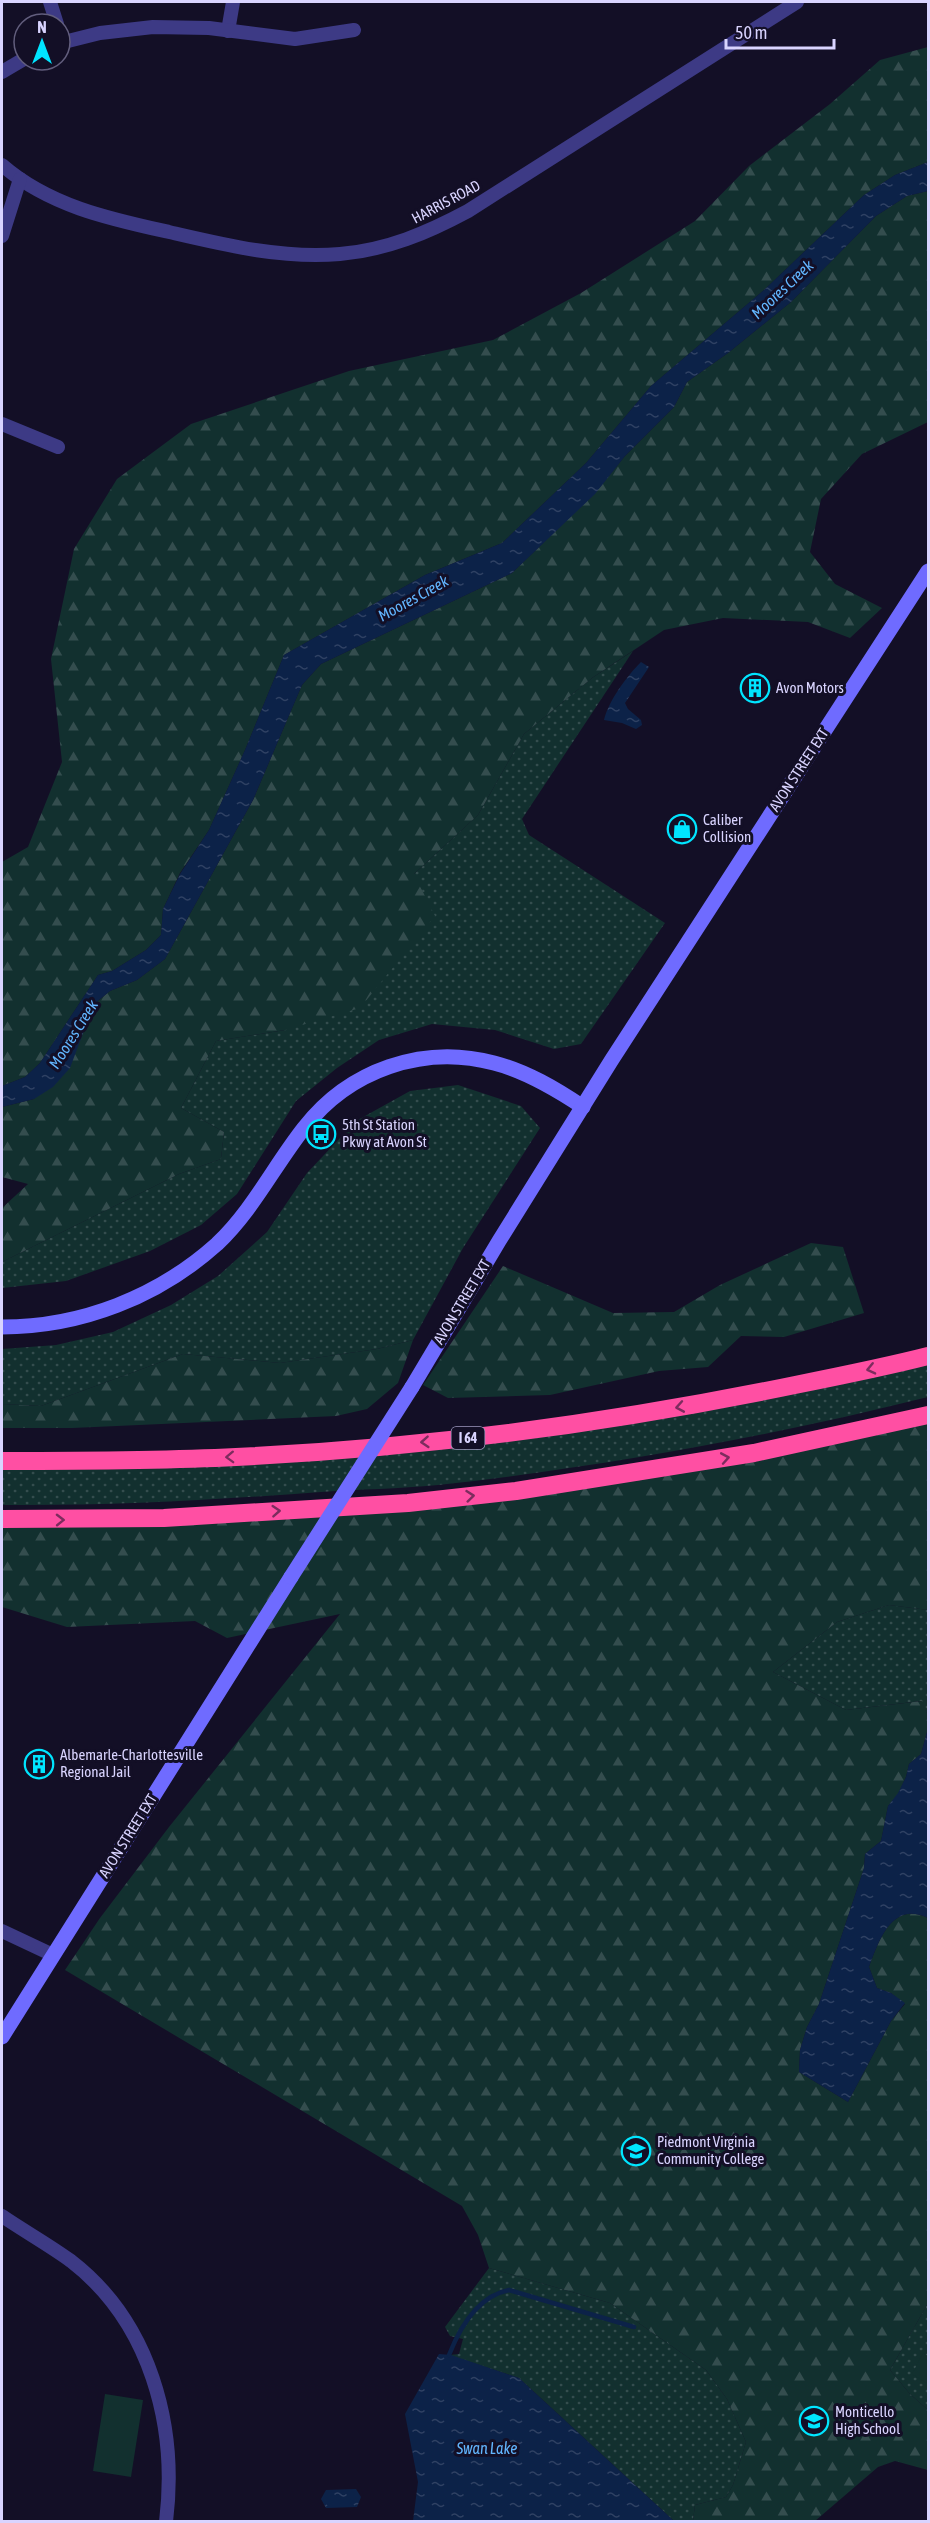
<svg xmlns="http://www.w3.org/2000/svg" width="930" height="2523" viewBox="0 0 930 2523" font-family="'Asap Condensed',sans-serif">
<defs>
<pattern id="grass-dots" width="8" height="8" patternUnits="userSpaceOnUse" patternTransform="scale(1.5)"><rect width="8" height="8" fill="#12302f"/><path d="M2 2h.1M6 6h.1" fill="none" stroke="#344d4e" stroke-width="1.8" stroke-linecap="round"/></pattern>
<pattern id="forest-firs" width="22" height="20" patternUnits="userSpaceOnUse" patternTransform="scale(1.5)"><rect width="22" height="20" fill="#12302f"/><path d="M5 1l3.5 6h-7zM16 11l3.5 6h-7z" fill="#344d4e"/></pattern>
<pattern id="water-ripples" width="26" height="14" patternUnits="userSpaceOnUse" patternTransform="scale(1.5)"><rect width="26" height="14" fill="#0c2248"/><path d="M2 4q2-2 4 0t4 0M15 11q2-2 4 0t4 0" fill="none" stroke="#2f4163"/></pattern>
</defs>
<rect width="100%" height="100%" fill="#130f26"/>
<!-- grass -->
<g fill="url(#grass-dots)">
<path d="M633,651L522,819L529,835L665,923L581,1044L554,1049L495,1030L432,1024L379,1040L337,1068L296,1101L237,1194L201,1225L150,1251L66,1281L2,1288V1262L179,1174L221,1159L224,1132L181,1108L216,1041L285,1030L414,874L478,815L524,734L592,678Z"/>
<path d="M458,1085L521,1106L540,1128L463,1248L413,1340L377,1349L280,1363L183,1354L41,1406L2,1404V1349L56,1345L113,1332L171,1305L218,1276L267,1232L307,1173L356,1121L410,1091Z"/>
<path d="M928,1361V1397C768,1437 603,1467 438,1485C399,1489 360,1489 321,1492C214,1500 108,1506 2,1505V1466L305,1460Z"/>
<path d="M889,1605L928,1610V1716L921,1701L846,1710L773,1672L837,1622Z"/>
<path d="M489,2268L610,2303L706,2370L727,2399L746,2442L733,2485L726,2497L695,2505L693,2521H674L519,2378L449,2355L459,2354L463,2339L450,2336L445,2327Z"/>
<path d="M928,2303V2410L910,2394L890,2370Z"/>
</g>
<!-- forest -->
<g fill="url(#forest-firs)">
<path d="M928,47V162L895,175L864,195L764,290L651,386L586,463L502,543L425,575L284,655L245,750L209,830L180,873L163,909L161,935L146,950L112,971L98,975L40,1063L25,1077L2,1086V862L28,847L62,762L51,659L74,549L117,479L191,424L349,371L493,340L581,293L695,221L749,166L830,104L880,60Z"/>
<path d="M928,191V422L862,454L821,499L810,552L835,584L882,608L850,638L808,622L723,618L664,630L592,678L524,734L478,815L414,874L435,916L360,1008L285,1030L216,1041L181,1108L224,1132L221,1159L179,1174L2,1262V1208L28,1184L2,1177V1107L34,1099L94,1004L110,991L137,980L165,959L253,800L302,685L321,664L512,573L595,493L625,456L674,407L687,382L728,353L791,302L876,216L907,196Z"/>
<path d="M811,1243L843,1247L864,1313L784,1337L741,1336L708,1367L659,1371L550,1395L448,1398L423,1385L503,1266L613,1313L674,1312L720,1285Z"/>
<path d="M413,1340L398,1383L367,1409L336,1416L72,1428H2V1404L41,1406L183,1354L280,1363L377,1349Z"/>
<path d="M928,1415V1610L889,1605L837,1622L773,1672L846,1710L922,1701L928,1716L927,1732L921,1754L909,1764L906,1777L898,1794L888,1806L881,1841L865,1854L864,1868L819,2004L807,2027L800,2050L799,2072L848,2102L891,2021L905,2004L891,1993L877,1988L869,1967C879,1940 892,1901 928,1918V2303L890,2370L910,2394L928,2410V2470L895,2461L878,2467L815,2521H693L695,2505L726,2497L733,2485L746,2442L727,2399L706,2370L610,2303L489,2268L478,2235L462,2206L65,1970L100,1918L169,1827L340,1614L227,1638L195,1621L67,1627L2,1607V1519L408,1503Z"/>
</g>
<!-- pitch -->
<g fill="#12302f">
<path d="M923,2353L928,2356V2384L912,2374Z"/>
<path d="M105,2394L143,2400L131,2477L93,2471Z"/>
</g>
<!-- water -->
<g fill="url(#water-ripples)">
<path d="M928,162V191L907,196L876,216L791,302L728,353L687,382L674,407L625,456L595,494L512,573L321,664L302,685L253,800L165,959L137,980L110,991L94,1004L70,1068L53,1087L34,1099L2,1107V1086L25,1077L40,1063L98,975L112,971L146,950L161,935L163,909L180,874L209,830L245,750L284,655L425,575L502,543L586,463L651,386L764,290L864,195L895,175Z"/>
<path d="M641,662L649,667L625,703L628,709L641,720L642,725L636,729L622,723L604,720C609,700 627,676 641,662Z"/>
<path d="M928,1716V1918C892,1901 879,1940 869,1967L877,1988L891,1993L905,2003L891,2021L848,2102L799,2072L800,2050L807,2027L819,2004L864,1868L865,1854L881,1841L888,1806L898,1793L906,1777L909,1764L921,1754L927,1732Z"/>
<path d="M439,2354L451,2355L519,2378L674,2521H413L418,2482L405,2414Z"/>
<path d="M356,2489L361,2497L357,2507L326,2508L321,2499L326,2490Z"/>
</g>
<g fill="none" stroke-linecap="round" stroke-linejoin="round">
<!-- stream -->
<path stroke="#0c2248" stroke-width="4.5" d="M449,2355C460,2327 478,2296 509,2290L634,2327"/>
<!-- street -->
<g stroke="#3d3a85" stroke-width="14">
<path d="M50,2L57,24"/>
<path d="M228,31L233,2"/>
<path d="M60,43L100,33L153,27L209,28L295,39L354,30"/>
<path d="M2,72L24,59"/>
<path d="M2,165C49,206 110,219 169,232C225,245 282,259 340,254C387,250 427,233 468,211L797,2"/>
<path d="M2,236L20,179"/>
<path d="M2,424L58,447"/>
<path d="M2,1931L53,1955"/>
<path d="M2,2216C24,2231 49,2245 71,2261C150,2322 178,2425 166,2522"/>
</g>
<!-- secondary -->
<g stroke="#6f6bff" stroke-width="15">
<path d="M2,1327C81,1327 158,1297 217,1244C253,1210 274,1166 304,1128C349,1070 423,1044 494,1063C526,1071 556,1089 583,1107"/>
<path d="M412,1387L499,1241L611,1061L928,571"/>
<path d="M2,2037L291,1577"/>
</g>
<!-- highway -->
<g stroke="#ff4fa3" stroke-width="18">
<path d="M2,1461C80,1461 158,1461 236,1457C424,1448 611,1423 795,1385C840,1376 885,1367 928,1356"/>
<path d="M2,1519L164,1518L408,1503L516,1491L754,1453L928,1415"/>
</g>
<!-- secondary-bridge -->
<path stroke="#6f6bff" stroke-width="15" d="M291,1577L412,1387"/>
</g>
<!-- one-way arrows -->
<defs><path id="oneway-chevron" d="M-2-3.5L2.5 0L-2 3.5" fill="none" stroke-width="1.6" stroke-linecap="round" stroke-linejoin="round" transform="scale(1.5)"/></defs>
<g stroke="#7d2c5e">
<use href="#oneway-chevron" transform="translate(871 1369) rotate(167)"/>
<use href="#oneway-chevron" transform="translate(680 1407) rotate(170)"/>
<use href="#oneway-chevron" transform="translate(425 1442) rotate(176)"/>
<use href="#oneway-chevron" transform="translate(230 1457) rotate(178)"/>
<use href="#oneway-chevron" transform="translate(725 1458) rotate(-10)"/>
<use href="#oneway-chevron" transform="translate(470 1496) rotate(-6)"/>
<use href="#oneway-chevron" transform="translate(276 1511) rotate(-4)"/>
<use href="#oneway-chevron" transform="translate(60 1520) rotate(-1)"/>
</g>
<!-- icons -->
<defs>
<g id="building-ring" transform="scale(1.5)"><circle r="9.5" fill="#130f26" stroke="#00e5ff" stroke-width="1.5"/><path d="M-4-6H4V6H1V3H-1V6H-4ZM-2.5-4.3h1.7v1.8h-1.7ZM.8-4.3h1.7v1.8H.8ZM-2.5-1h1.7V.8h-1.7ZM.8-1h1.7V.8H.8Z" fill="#00e5ff"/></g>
<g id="shop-ring" transform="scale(1.5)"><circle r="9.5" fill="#130f26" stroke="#00e5ff" stroke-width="1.5"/><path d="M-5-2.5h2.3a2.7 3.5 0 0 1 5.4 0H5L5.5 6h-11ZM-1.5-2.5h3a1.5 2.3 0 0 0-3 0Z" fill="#00e5ff"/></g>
<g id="bus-ring" transform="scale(1.5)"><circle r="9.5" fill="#130f26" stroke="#00e5ff" stroke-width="1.5"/><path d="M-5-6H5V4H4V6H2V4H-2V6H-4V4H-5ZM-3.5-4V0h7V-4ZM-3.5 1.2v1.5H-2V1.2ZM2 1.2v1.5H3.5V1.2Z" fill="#00e5ff"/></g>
<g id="university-ring" transform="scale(1.5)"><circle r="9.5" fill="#130f26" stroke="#00e5ff" stroke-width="1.5"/><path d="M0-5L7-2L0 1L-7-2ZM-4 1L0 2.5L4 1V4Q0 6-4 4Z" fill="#00e5ff"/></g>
<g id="school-ring" transform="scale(1.5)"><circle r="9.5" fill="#130f26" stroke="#00e5ff" stroke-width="1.5"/><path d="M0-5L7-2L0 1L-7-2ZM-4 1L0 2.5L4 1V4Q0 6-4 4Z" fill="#00e5ff"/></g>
</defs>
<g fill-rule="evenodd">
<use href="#building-ring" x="755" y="688"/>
<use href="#shop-ring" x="682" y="829"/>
<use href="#bus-ring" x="321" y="1134"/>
<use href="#building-ring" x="39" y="1764"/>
<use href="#university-ring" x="636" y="2151"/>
<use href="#school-ring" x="814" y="2421"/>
</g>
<g text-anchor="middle" stroke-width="6" stroke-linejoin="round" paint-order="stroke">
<!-- shield labels -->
<rect fill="#130f26" stroke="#9e99be" stroke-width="1.5" x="451.5" y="1427" width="33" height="22" rx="4.5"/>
<g font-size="14" font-weight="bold" fill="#d9d4ff">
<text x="468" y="1443">I 64</text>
</g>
<!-- street labels -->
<g font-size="15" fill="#d9d4ff" stroke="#130f26">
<text transform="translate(446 202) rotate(-28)" y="5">HARRIS ROAD</text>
<text transform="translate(799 770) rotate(-57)" y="5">AVON STREET EXT</text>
<text transform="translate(462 1302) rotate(-59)" y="5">AVON STREET EXT</text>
<text transform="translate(128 1836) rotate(-58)" y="5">AVON STREET EXT</text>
</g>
<!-- poi labels -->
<g font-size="15" fill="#d9d4ff" stroke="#130f26" text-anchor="start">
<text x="776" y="693">Avon Motors</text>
<text x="703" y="825">Caliber<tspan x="703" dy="17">Collision</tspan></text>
<text x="342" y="1130">5th St Station<tspan x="342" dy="17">Pkwy at Avon St</tspan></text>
<text x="60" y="1760">Albemarle-Charlottesville<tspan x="60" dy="17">Regional Jail</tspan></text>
<text x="657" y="2147">Piedmont Virginia<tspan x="657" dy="17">Community College</tspan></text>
<text x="835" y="2417">Monticello<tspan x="835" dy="17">High School</tspan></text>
</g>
<!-- water labels -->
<g font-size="16" font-style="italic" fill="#62b6ff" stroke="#130f26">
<text transform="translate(782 289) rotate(-43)" y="6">Moores Creek</text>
<text transform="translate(413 598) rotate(-29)" y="6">Moores Creek</text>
<text transform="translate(73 1034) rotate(-58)" y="6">Moores Creek</text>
<text x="487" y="2454">Swan Lake</text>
</g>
</g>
<!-- border -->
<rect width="930" height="2523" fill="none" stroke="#d9d4ff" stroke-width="6"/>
<!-- north arrow -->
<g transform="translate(42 42)"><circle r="28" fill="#130f26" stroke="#625e7d" stroke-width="1.5"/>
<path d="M0-4.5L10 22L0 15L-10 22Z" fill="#00e5ff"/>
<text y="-9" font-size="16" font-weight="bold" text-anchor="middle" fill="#d9d4ff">N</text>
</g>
<!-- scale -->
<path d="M726 39v9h108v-9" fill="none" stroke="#d9d4ff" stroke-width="3"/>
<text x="735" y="39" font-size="18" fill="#d9d4ff" stroke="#130f26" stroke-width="4.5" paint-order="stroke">50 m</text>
</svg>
